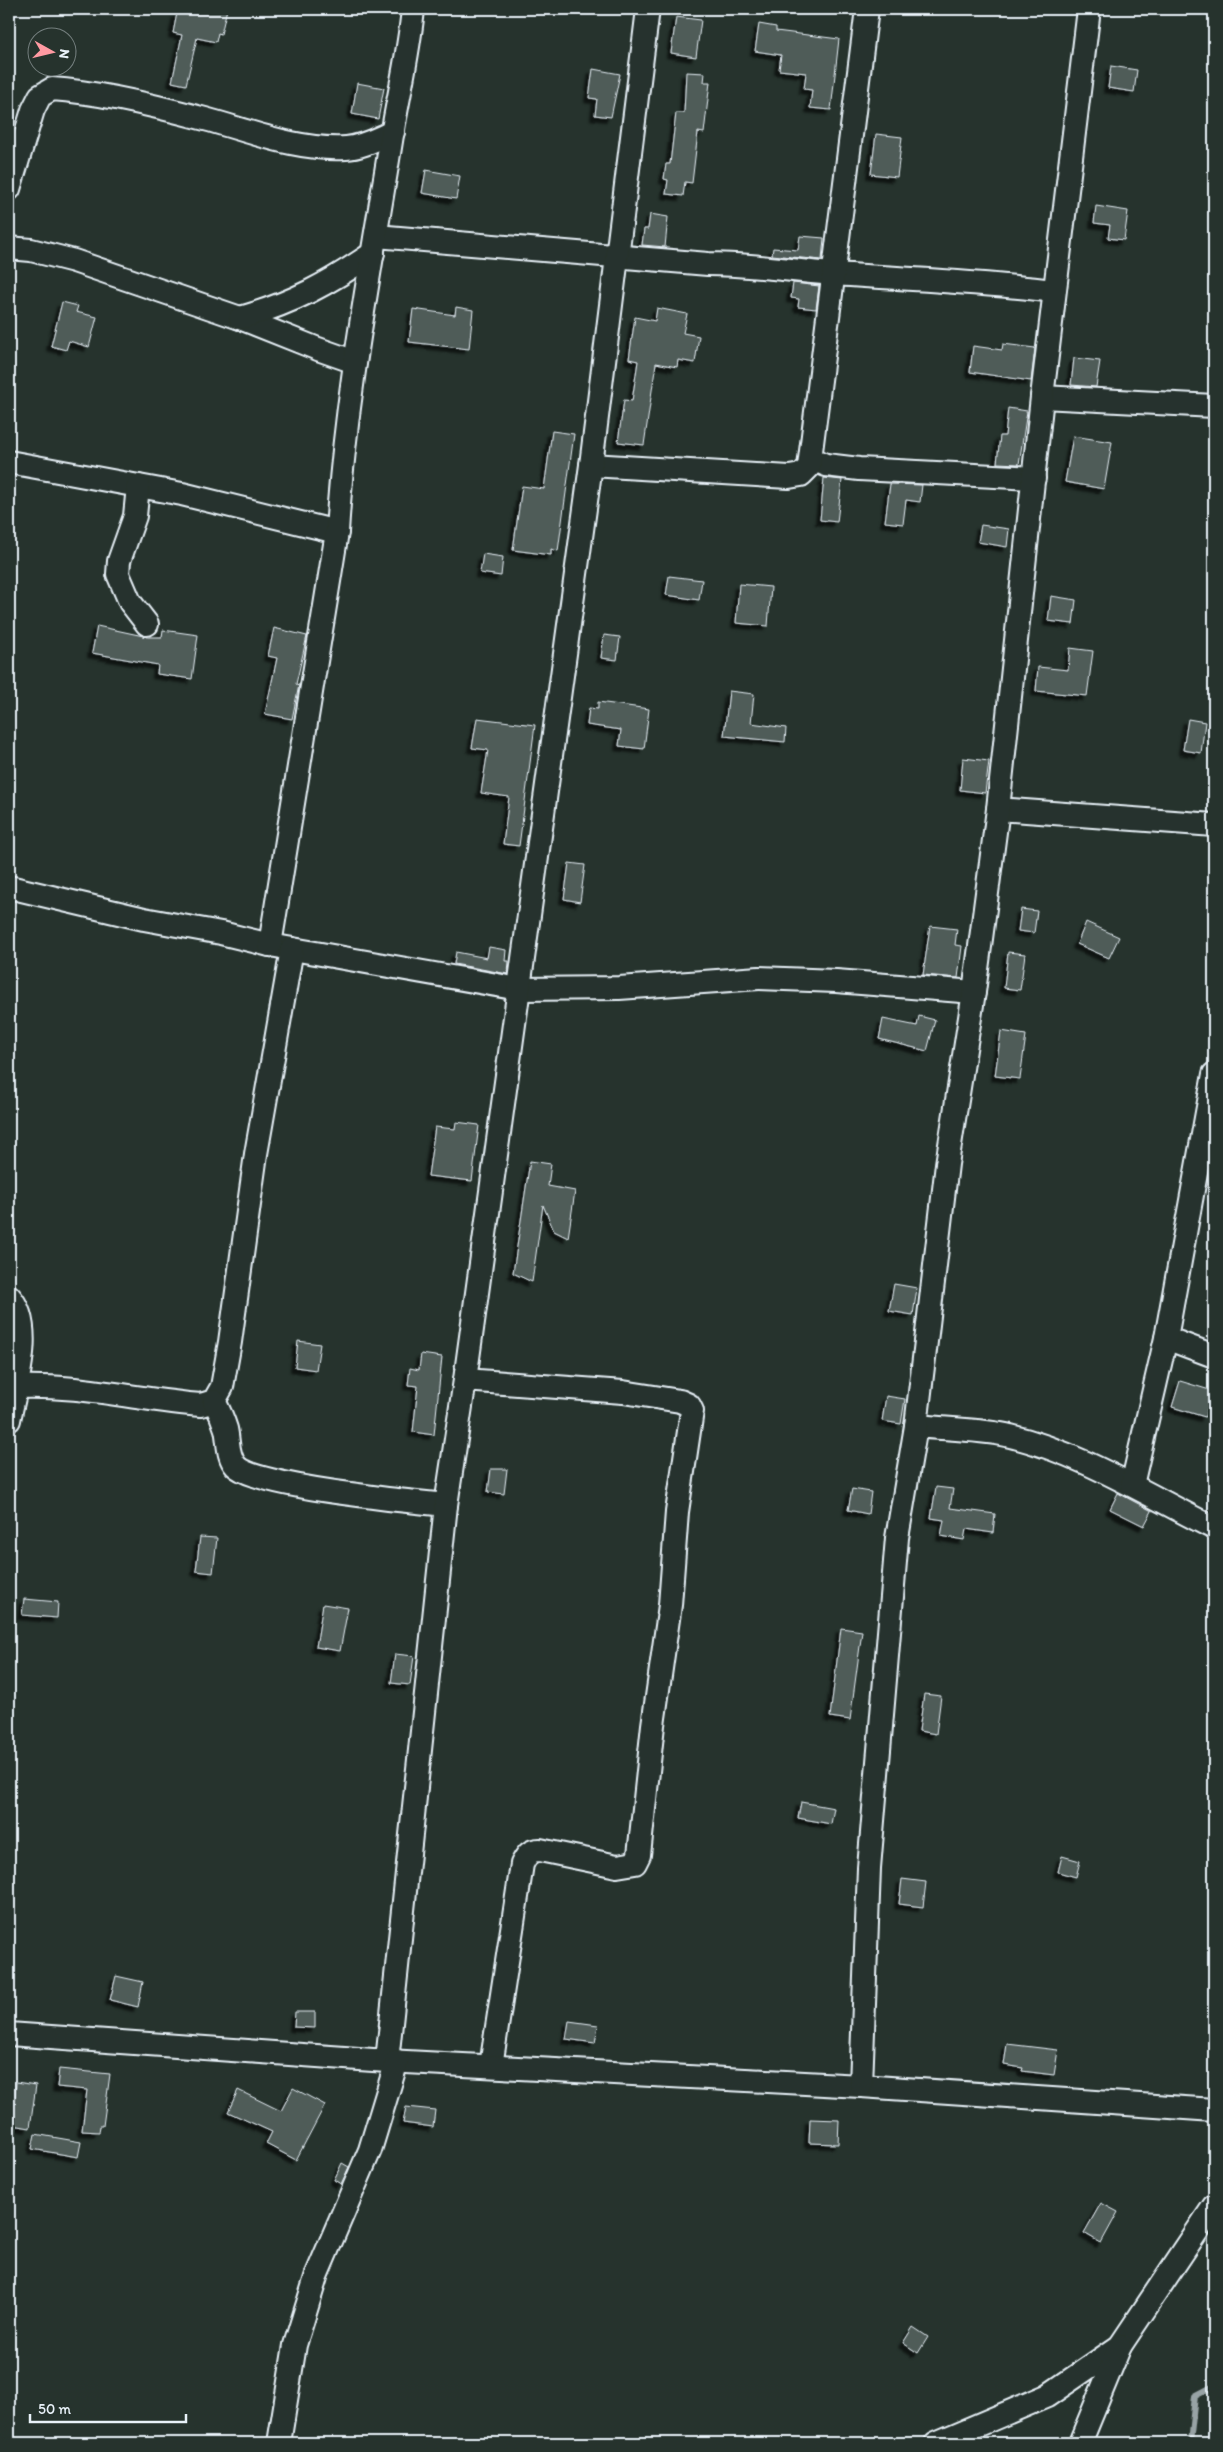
<svg xmlns="http://www.w3.org/2000/svg" width="1223" height="2452" viewBox="0 0 1223 2452" font-family="Itim,sans-serif">
<defs>
<filter id="shadow"><feDropShadow dx="-4.5" dy="4.5" stdDeviation="1" flood-color="#0009"/></filter>
</defs>
<rect width="100%" height="100%" fill="#26332d"/>
<filter id="ink" filterUnits="userSpaceOnUse"><feTurbulence type="fractalNoise" baseFrequency=".02" numOctaves="2"/><feDisplacementMap in="SourceGraphic" scale="10" xChannelSelector="R" yChannelSelector="G"/><feConvolveMatrix kernelMatrix="1 2 1 2 8 2 1 2 1" color-interpolation-filters="sRGB"/></filter>
<g filter="url(#ink)">
<g fill="none" stroke-linecap="round" stroke-linejoin="round">
<!-- stream -->
<path stroke="#98a3a5" stroke-width="6" d="M1190,2443L1195,2396L1214,2386"/>
</g>
<!-- building -->
<g fill="#505c59" stroke="#e8f1f8" filter="url(#shadow)">
<path d="M189,9H227L221,34L218,33L216,42L197,38L186,85L172,82L182,35L173,33L177,13L188,15Z"/>
<path d="M676,17L701,20L696,57L671,53Z"/>
<path d="M759,24L776,27V31L839,39L831,110L810,108L812,90L804,89L806,73L779,70L781,55L755,51Z"/>
<path d="M1111,66L1137,70L1134,92L1108,88Z"/>
<path d="M593,69L620,74L611,117L595,115L597,99L589,98Z"/>
<path d="M686,72L705,73L704,82H710L704,133L698,132L692,183L685,182L683,196L666,194L668,180L664,179L666,164H670L676,113H684Z"/>
<path d="M357,83L384,88L378,119L352,114Z"/>
<path d="M876,134L902,137L897,177L871,174Z"/>
<path d="M426,170L460,176L456,199L422,193Z"/>
<path d="M1096,206L1128,211L1124,240L1108,238L1110,225L1094,223Z"/>
<path d="M650,214L668,217L665,247L642,245L644,229H648Z"/>
<path d="M800,236L824,238L822,260L772,255L773,248L798,250Z"/>
<path d="M793,283L819,286L816,309L798,307L799,299L791,298Z"/>
<path d="M62,302L78,306L76,312L97,317L89,347L69,341L66,350L51,346Z"/>
<path d="M456,307L473,310L469,349L409,342L413,309L455,315Z"/>
<path d="M657,308L687,314L683,333L699,336L695,363L678,360L677,367L656,363L644,445L618,442L624,400L632,401L638,361L629,359L635,317L655,321Z"/>
<path d="M1003,344L1035,348L1031,381L970,372L973,346L1002,350Z"/>
<path d="M1074,358L1100,361L1096,387L1071,385Z"/>
<path d="M1008,408L1027,411L1019,464L997,463L1000,436H1005Z"/>
<path d="M552,431L574,434L558,551L551,549V555L513,550L522,486L544,489Z"/>
<path d="M1073,436L1112,442L1104,489L1065,482Z"/>
<path d="M824,478L842,480L837,522L820,520Z"/>
<path d="M890,484L922,485L920,502L906,500L903,524L885,522Z"/>
<path d="M981,525L1009,529L1007,547L978,542Z"/>
<path d="M483,554L503,557L501,576L480,573Z"/>
<path d="M669,576L702,580L699,600L666,595Z"/>
<path d="M739,584L771,587L768,626L736,623Z"/>
<path d="M1051,596L1076,600L1073,624L1048,621Z"/>
<path d="M97,626L148,637H162L163,630L198,635L192,679L157,674L158,665L92,653Z"/>
<path d="M274,628L307,636L296,684L299,685L292,719L265,714L277,658L268,656Z"/>
<path d="M604,635L620,637L617,660L601,658Z"/>
<path d="M1070,648L1093,651L1087,696L1036,691L1038,667L1068,670Z"/>
<path d="M729,691L754,694L751,723L786,728L785,742L724,736Z"/>
<path d="M598,702L649,709L644,749L619,746L621,730L587,725L589,708L598,709Z"/>
<path d="M477,718L535,725L519,846L503,844L509,797L481,793L488,750L472,748Z"/>
<path d="M1188,719L1205,722L1201,753L1183,750Z"/>
<path d="M963,758L989,761L985,793L960,790Z"/>
<path d="M569,863L585,865L580,902L564,899Z"/>
<path d="M1021,909L1037,911L1034,933L1018,931Z"/>
<path d="M1086,922L1119,937L1109,958L1077,944Z"/>
<path d="M930,926L957,929L955,945L962,946L958,978L923,975Z"/>
<path d="M489,947L506,950L505,961H509L508,974L454,964L456,952L487,958Z"/>
<path d="M1008,952L1025,954L1020,990L1004,988Z"/>
<path d="M919,1016L935,1020L927,1051L879,1039L883,1019L917,1026Z"/>
<path d="M1001,1031L1026,1035L1020,1079L995,1076Z"/>
<path d="M456,1122L479,1125L472,1181L428,1176L435,1127L455,1129Z"/>
<path d="M530,1161L551,1164L548,1186L575,1191L568,1238L554,1231L543,1205L532,1282L513,1273Z"/>
<path d="M894,1284L917,1288L913,1315L889,1311Z"/>
<path d="M298,1341L320,1344L316,1370L295,1367Z"/>
<path d="M421,1354L442,1357L434,1435L413,1432L418,1386L408,1385L410,1368L419,1370Z"/>
<path d="M1180,1381L1213,1391L1205,1417L1172,1407Z"/>
<path d="M886,1396L905,1399L901,1424L882,1421Z"/>
<path d="M491,1469H507L504,1494L488,1492Z"/>
<path d="M936,1487L953,1489L950,1508L995,1514L993,1533L966,1529L964,1540L941,1536L944,1520L931,1518Z"/>
<path d="M852,1489L871,1492L868,1514L848,1510Z"/>
<path d="M1118,1493L1152,1511L1144,1526L1110,1509Z"/>
<path d="M200,1537L217,1538L213,1573L196,1571Z"/>
<path d="M24,1599L58,1602L57,1618L22,1615Z"/>
<path d="M323,1604L348,1608L340,1651L316,1647Z"/>
<path d="M841,1628L862,1631L850,1720L830,1717Z"/>
<path d="M395,1654L414,1656L410,1685L391,1683Z"/>
<path d="M924,1694L941,1696L936,1734L919,1731Z"/>
<path d="M801,1802L834,1808L831,1824L798,1818Z"/>
<path d="M1062,1856L1080,1861L1076,1877L1058,1872Z"/>
<path d="M902,1879L926,1882L923,1907L899,1904Z"/>
<path d="M116,1976L143,1982L138,2007L110,2000Z"/>
<path d="M295,2012H315V2028L294,2027Z"/>
<path d="M569,2021L598,2025L595,2043L566,2039Z"/>
<path d="M1007,2044L1058,2050L1054,2075L1022,2071L1023,2068L1004,2065Z"/>
<path d="M59,2069L110,2074L103,2126H100L99,2132L82,2131L87,2090L57,2087Z"/>
<path d="M16,2082L36,2085L30,2128L13,2125Z"/>
<path d="M293,2088L325,2105L296,2160L266,2144L272,2132L228,2112L238,2090L281,2111Z"/>
<path d="M406,2107L435,2110L433,2127L403,2123Z"/>
<path d="M810,2119L839,2120L838,2144L809,2143Z"/>
<path d="M35,2134L81,2142L78,2157L32,2149Z"/>
<path d="M342,2163L349,2167L341,2184L334,2180Z"/>
<path d="M1101,2203L1118,2212L1101,2243L1084,2233Z"/>
<path d="M913,2327L928,2337L918,2353L903,2343Z"/>
</g>
<g fill="none" stroke-linecap="round" stroke-linejoin="round">
<!-- street casing -->
<g stroke="#e8f1f8" stroke-width="26">
<g id="street">
<path d="M9,189L33,110L40,96L52,89C98,92 160,107 205,119C250,131 298,151 346,148C363,147 378,138 393,132"/>
<path d="M376,236L708,264C750,264 792,271 834,274C907,279 981,282 1054,291"/>
<path d="M9,248L31,250L74,261L240,318L318,349L355,362"/>
<path d="M240,318C293,303 328,284 373,253"/>
<path d="M1042,397L1214,406"/>
<path d="M812,459L826,465L859,469L1034,478"/>
<path d="M9,462L182,494L337,532"/>
<path d="M591,465L789,477L801,475L809,467L867,9"/>
<path d="M138,486L135,516L119,561L118,574L130,602L147,624"/>
<path d="M998,809L1214,825"/>
<path d="M9,887L144,919L221,933L270,945L519,989L619,988L759,978L836,981L974,992"/>
<path d="M270,945L337,532C345,398 371,267 392,135C399,93 409,52 413,9"/>
<path d="M9,1296C36,1325 16,1385 9,1420"/>
<path d="M1166,1338L1214,1356"/>
<path d="M465,1380L623,1392L680,1401L689,1405L692,1411L677,1512L670,1605L653,1725L639,1855L635,1863L617,1866L540,1850C529,1850 527,1855 522,1864L491,2066"/>
<path d="M15,1387C78,1384 139,1400 201,1405L214,1401L222,1387L230,1342L256,1154L292,949"/>
<path d="M214,1401C219,1410 223,1419 226,1429C229,1442 227,1456 236,1466C254,1486 411,1502 446,1505"/>
<path d="M916,1426C945,1429 977,1429 1006,1435C1080,1452 1147,1495 1214,1528"/>
<path d="M1132,1485L1166,1338L1214,1074"/>
<path d="M9,2034L387,2061L861,2086L1214,2110"/>
<path d="M387,2061L446,1505L465,1380L591,465L648,9"/>
<path d="M861,2086L869,1868L897,1538L916,1426L947,1164L974,992L998,809L1042,397L1089,9"/>
<path d="M279,2443L295,2345L317,2274L370,2150L397,2061"/>
<path d="M936,2443L1047,2396L1120,2346L1214,2206"/>
<path d="M1080,2443L1120,2346"/>
</g>
</g>
<!-- street -->
<use href="#street" stroke="#26332d" stroke-width="22"/>
</g>
</g>
<!-- margin -->
<rect width="1223" height="2452" fill="none" stroke="#26332d" stroke-width="30"/>
<rect x="15" y="15" width="1193" height="2422" fill="none" stroke="#e8f1f8" stroke-width="2" filter="url(#ink)"/>
<!-- north arrow -->
<g transform="translate(52 52) rotate(98)"><circle r="24" fill="#26332d" stroke="#747f7e"/>
<path d="M0-4L9 19L0 12L-9 19Z" fill="#ff9aa2"/>
<text y="-8" font-size="14" font-weight="bold" text-anchor="middle" fill="#e8f1f8">N</text>
</g>
<!-- scale -->
<path d="M30 2414v8h156v-8" fill="none" stroke="#e8f1f8" stroke-width="2.5"/>
<text x="38" y="2414" font-size="15" fill="#e8f1f8" stroke="#26332d" stroke-width="4" paint-order="stroke">50 m</text>
</svg>
